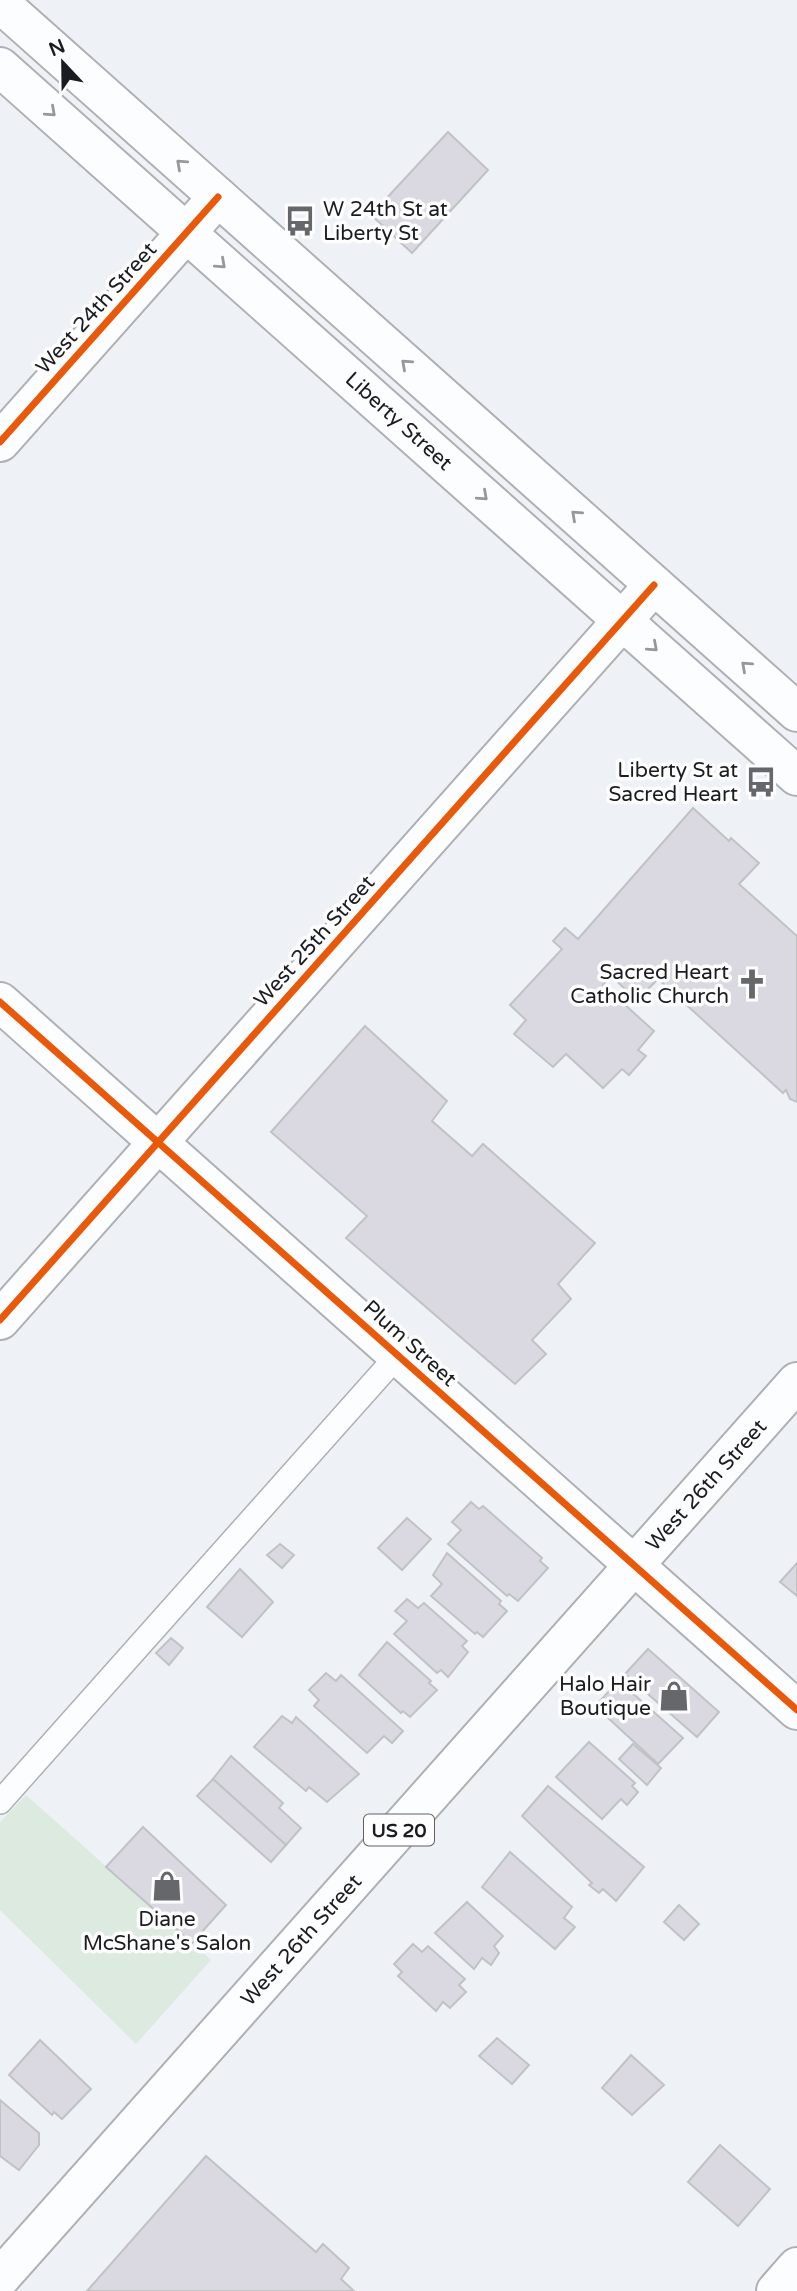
<svg xmlns="http://www.w3.org/2000/svg" width="797" height="2291" viewBox="0 0 797 2291" font-family="'Varela Round',sans-serif">
<rect width="100%" height="100%" fill="#eef2f6"/>
<!-- green -->
<path fill="#dceadf" d="M26,1795L211,1960L136,2044L0,1910V1822Z"/>
<!-- building -->
<g fill="#dad8e1" stroke="#c0c2c4" stroke-width="2">
<path d="M448,132L488,170L412,253L371,215Z"/>
<path d="M693,808L729,841L731,838L759,863L739,884L797,936V1102L790,1099L786,1090L783,1093L658,979L637,1000L611,976L603,985L654,1031L638,1050L646,1056L629,1075L622,1069L603,1088L566,1054L553,1067L514,1034L526,1020L510,1005L562,949L553,941L565,928L578,939Z"/>
<path d="M365,1026L447,1101L432,1121L472,1156L483,1144L595,1243L558,1284L571,1299L532,1340L546,1354L515,1384L346,1238L367,1216L271,1132Z"/>
<path d="M471,1502L479,1509L483,1506L542,1558L540,1561L548,1568L518,1601L509,1594L507,1596L448,1544L461,1530L452,1522Z"/>
<path d="M407,1518L431,1539L402,1570L378,1548Z"/>
<path d="M280,1544L294,1555L282,1568L267,1555Z"/>
<path d="M447,1553L501,1601L499,1604L507,1611L483,1637L477,1632L475,1634L431,1596L442,1584L433,1575Z"/>
<path d="M797,1563V1596L780,1582Z"/>
<path d="M240,1569L273,1602L242,1637L207,1607Z"/>
<path d="M407,1599L418,1608L424,1603L467,1641L462,1646L468,1652L448,1677L441,1670L437,1673L394,1634L407,1621L395,1611Z"/>
<path d="M171,1638L183,1648L169,1665L156,1653Z"/>
<path d="M387,1642L431,1681L429,1683L437,1690L410,1717L403,1711L401,1713L359,1675Z"/>
<path d="M648,1649L719,1712L697,1737L625,1674Z"/>
<path d="M326,1673L336,1681L341,1675L403,1731L392,1743L384,1736L367,1753L314,1706L319,1700L309,1690Z"/>
<path d="M619,1681L683,1738L658,1764L595,1706Z"/>
<path d="M282,1716L292,1723L296,1717L359,1774L327,1802L309,1787L306,1791L254,1747Z"/>
<path d="M589,1742L635,1783L632,1786L638,1792L627,1805L621,1799L602,1819L556,1777Z"/>
<path d="M633,1744L661,1768L647,1785L619,1759Z"/>
<path d="M231,1756L283,1803L279,1808L301,1828L286,1845L213,1779Z"/>
<path d="M213,1779L286,1845L271,1862L197,1796Z"/>
<path d="M548,1786L644,1867L616,1901L603,1889L599,1893L589,1885L592,1883L522,1816Z"/>
<path d="M143,1827L226,1905L192,1943L106,1867Z"/>
<path d="M510,1852L572,1907L564,1918L575,1927L555,1949L482,1887Z"/>
<path d="M467,1902L503,1936L494,1946L499,1953L491,1965L482,1958L474,1969L435,1933Z"/>
<path d="M679,1905L699,1924L684,1940L664,1922Z"/>
<path d="M413,1944L422,1952L428,1946L465,1979L459,1985L466,1992L450,2008L443,2002L436,2011L398,1976L402,1972L394,1964Z"/>
<path d="M497,2038L529,2065L512,2084L479,2056Z"/>
<path d="M40,2040L91,2089L62,2119L54,2112L52,2115L9,2075Z"/>
<path d="M631,2055L664,2085L632,2115L602,2088Z"/>
<path d="M0,2100L39,2133V2145L19,2170L0,2156Z"/>
<path d="M720,2145L770,2189L738,2226L688,2182Z"/>
<path d="M206,2156L316,2252L323,2244L349,2268L341,2279L354,2291H87Z"/>
</g>
<g fill="none" stroke-linecap="round" stroke-linejoin="round">
<!-- lane casing -->
<g stroke="#aeb1b3" stroke-width="26">
<path id="lane" d="M0,1802L398,1355"/>
</g>
<!-- street casing -->
<g stroke="#aeb1b3" stroke-width="42">
<g id="street">
<path d="M0,442L218,197"/>
<path d="M0,1002L797,1710"/>
<path d="M0,1320L654,585"/>
<path d="M776,2291L797,2267"/>
</g>
</g>
<!-- secondary casing -->
<g stroke="#aeb1b3" stroke-width="42">
<g id="secondary">
<path d="M0,3L797,712"/>
<path d="M0,67L797,776"/>
</g>
</g>
<!-- primary casing -->
<g stroke="#aeb1b3" stroke-width="42">
<path id="primary" d="M0,2278L797,1382"/>
</g>
<!-- lane -->
<use href="#lane" stroke="#fcfdfe" stroke-width="23"/>
<!-- street -->
<use href="#street" stroke="#fcfdfe" stroke-width="38"/>
<!-- secondary -->
<use href="#secondary" stroke="#fcfdfe" stroke-width="38"/>
<!-- primary -->
<use href="#primary" stroke="#fcfdfe" stroke-width="38"/>
<!-- cycleway casing -->
<g stroke="#fdfdfd" stroke-width="11">
<g id="cycleway">
<path d="M0,442L218,197"/>
<path d="M0,1002L797,1710"/>
<path d="M0,1320L654,585"/>
</g>
</g>
<!-- cycleway -->
<use href="#cycleway" stroke="#e8590c" stroke-width="7"/>
</g>
<!-- one-way arrows -->
<defs><path id="oneway-chevron" d="M-2-3.5L2.5 0L-2 3.5" fill="none" stroke-width="1.6" stroke-linecap="round" stroke-linejoin="round" transform="scale(1.75)"/></defs>
<g stroke="#97989a">
<use href="#oneway-chevron" transform="translate(51 112) rotate(42)"/>
<use href="#oneway-chevron" transform="translate(181 164) rotate(-138)"/>
<use href="#oneway-chevron" transform="translate(221 264) rotate(42)"/>
<use href="#oneway-chevron" transform="translate(406 364) rotate(-138)"/>
<use href="#oneway-chevron" transform="translate(483 496) rotate(42)"/>
<use href="#oneway-chevron" transform="translate(576 515) rotate(-138)"/>
<use href="#oneway-chevron" transform="translate(653 647) rotate(42)"/>
<use href="#oneway-chevron" transform="translate(746 666) rotate(-138)"/>
</g>
<!-- icons -->
<defs>
<g id="bus-bare" transform="scale(2.415)"><path d="M-5-6H5V4H4V6H2V4H-2V6H-4V4H-5ZM-3.5-4V0h7V-4ZM-3.5 1.2v1.5H-2V1.2ZM2 1.2v1.5H3.5V1.2Z" fill="#65676a" stroke="#fdfdfd" stroke-width="2.5" paint-order="stroke"/></g>
<g id="church-bare" transform="scale(2.415)"><path d="M-1.2-6h2.4v3.5h3.3v2.4h-3.3V6h-2.4V-.1h-3.3v-2.4h3.3Z" fill="#65676a" stroke="#fdfdfd" stroke-width="2.5" paint-order="stroke"/></g>
<g id="shop-bare" transform="scale(2.415)"><path d="M-5-2.5h2.3a2.7 3.5 0 0 1 5.4 0H5L5.5 6h-11ZM-1.5-2.5h3a1.5 2.3 0 0 0-3 0Z" fill="#65676a" stroke="#fdfdfd" stroke-width="2.5" paint-order="stroke"/></g>
</defs>
<g fill-rule="evenodd">
<use href="#bus-bare" x="300" y="221"/>
<use href="#bus-bare" x="761" y="782"/>
<use href="#church-bare" x="752" y="984"/>
<use href="#shop-bare" x="674" y="1696"/>
<use href="#shop-bare" x="167" y="1886"/>
</g>
<g text-anchor="middle" stroke-width="7" stroke-linejoin="round" paint-order="stroke">
<!-- shield labels -->
<rect fill="#fdfdfd" stroke="#5f6062" stroke-width="2" x="364" y="1814.5" width="70" height="31" rx="5"/>
<g font-size="19" font-weight="bold" fill="#1b1c1f">
<text x="399" y="1837">US 20</text>
</g>
<!-- poi labels -->
<g font-size="21" fill="#1b1c1f" stroke="#fdfdfd" text-anchor="end">
<text x="323" y="216" text-anchor="start">W 24th St at<tspan x="323" dy="24">Liberty St</tspan></text>
<text x="738" y="777">Liberty St at<tspan x="738" dy="24">Sacred Heart</tspan></text>
<text x="729" y="979">Sacred Heart<tspan x="729" dy="24">Catholic Church</tspan></text>
<text x="651" y="1691">Halo Hair<tspan x="651" dy="24">Boutique</tspan></text>
<text x="167" y="1926" text-anchor="middle">Diane<tspan x="167" dy="24">McShane's Salon</tspan></text>
</g>
<!-- street labels -->
<g font-size="21" fill="#1b1c1f" stroke="#fdfdfd">
<text transform="translate(96 308) rotate(-48)" y="7">West 24th Street</text>
<text transform="translate(399 421) rotate(42)" y="7">Liberty Street</text>
<text transform="translate(314 941) rotate(-48)" y="7">West 25th Street</text>
<text transform="translate(410 1343) rotate(42)" y="7">Plum Street</text>
<text transform="translate(706 1485) rotate(-48)" y="7">West 26th Street</text>
<text transform="translate(301 1940) rotate(-48)" y="7">West 26th Street</text>
</g>
</g>
<!-- north arrow -->
<g transform="translate(63 63) rotate(338)" stroke="#fdfdfd" stroke-width="5" paint-order="stroke">
<path d="M0-5L12 26L0 18L-12 26Z" fill="#1b1c1f"/>
<text y="-10" font-size="19" font-weight="bold" text-anchor="middle" fill="#1b1c1f">N</text>
</g>
</svg>
